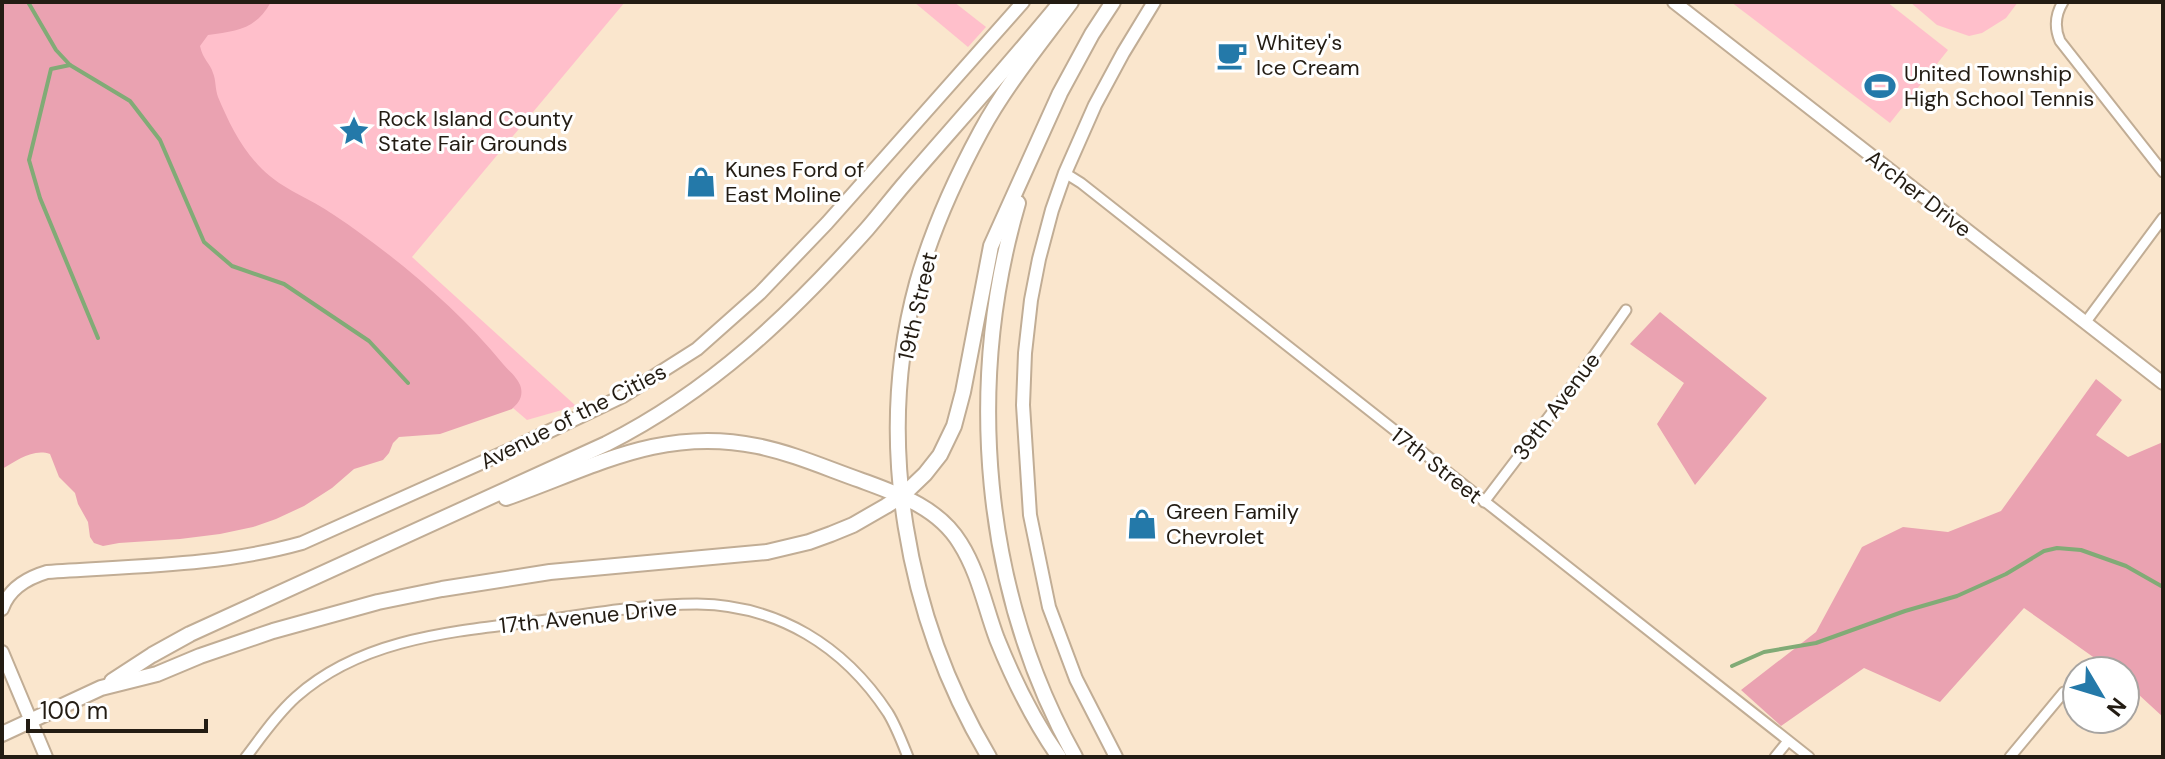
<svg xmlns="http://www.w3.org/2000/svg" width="2165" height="759" viewBox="0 0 2165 759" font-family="'DM Sans',sans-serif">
<rect width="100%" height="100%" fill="#fae6cd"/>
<!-- green -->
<g fill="#ffbfcb">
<path d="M44,2H625L412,257L576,406L527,420L42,4Z"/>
<path d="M914,2H954L986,27L968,47Z"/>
<path d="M1731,2H1887L1948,50L1890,123Z"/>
<path d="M1910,2H2018L2006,18L1982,33L1969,36L1937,25Z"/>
</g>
<!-- forest -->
<g fill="#eaa2b1">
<path d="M2,2H271C255,30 237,31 208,35L200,46C203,60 210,63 213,73C216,80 215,89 218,97C229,123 241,148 262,169C283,190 310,198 334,215C394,255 457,308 503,364C509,371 519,379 521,388C523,398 518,403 512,409L440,434L399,437L393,443L389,453L383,460L354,469L332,488L304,506L276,519L253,527L220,534L180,539L119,543L103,546L94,543L90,537L88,522L78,504L75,493L59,477L50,454C33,448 16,461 2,469Z"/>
<path d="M1660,312L1767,398L1695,485L1657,424L1684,383L1630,344Z"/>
<path d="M2096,379L2122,400L2096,435L2128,457L2163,442V717L2125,682V671H2113L2024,608L1940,702L1864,668L1781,726L1741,690L1816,632L1862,547L1903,527L1948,532L2001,511Z"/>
</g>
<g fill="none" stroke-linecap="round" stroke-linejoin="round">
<!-- stream -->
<g stroke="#81ab76" stroke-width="4">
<path d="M28,2L56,50L70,65L130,101L160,140L204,242L232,266L284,284L369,341L408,383"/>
<path d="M70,65L51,69L29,160L40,198L98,338"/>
<path d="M1732,666L1764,652L1816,643L1905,611L1957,596L2006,574L2044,551L2057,548L2081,550L2126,566L2163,587"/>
</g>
<!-- minor casing -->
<g stroke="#c1ad95" stroke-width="13">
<g id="minor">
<path d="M2063,2C2055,15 2054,27 2060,41L2163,172"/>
<path d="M1065,173L1081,183L1809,757"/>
<path d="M2085,323L2163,218"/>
<path d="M1484,502L1579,377L1626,310"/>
<path d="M246,757C262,736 277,714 296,697C364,636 460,631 546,620C595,613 647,604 697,604C778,605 844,646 888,713C896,726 902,742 908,757"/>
<path d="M1775,757L1788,741"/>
<path d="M2010,757L2064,692"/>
</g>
</g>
<!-- tertiary casing -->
<g stroke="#c1ad95" stroke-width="16">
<g id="tertiary">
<path d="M1674,2L2163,383"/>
<path d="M2,609C9,588 27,578 47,572C132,566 220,566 302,543L512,449L623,396L697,349L760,293L827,223L1023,2"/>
<path d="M2,652L46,757"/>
<path d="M1116,757L1076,679L1049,607L1030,515L1023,405L1025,353L1031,300L1039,259L1052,210L1065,173L1095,105L1123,53L1154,2"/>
</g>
</g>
<!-- secondary casing -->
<g stroke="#c1ad95" stroke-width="18">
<g id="secondary">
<path d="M1018,203C965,385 982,590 1075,757"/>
<path d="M506,498C592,468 661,426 757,446C792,453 826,468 860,480C898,494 938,507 960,543C979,573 985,607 997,639C1014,681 1033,720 1059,757"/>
<path d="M112,681L152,655L190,634L606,444C711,391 789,316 867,229C881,213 893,197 906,182C958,122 1011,63 1061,2"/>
<path d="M2,734L101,688L157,674L200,656L273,631L378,602L442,589L550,572L767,552L809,542L831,534L853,525L886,506L902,496L925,474L940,455L954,426L963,392L991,246L1060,93L1092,34L1113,2"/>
<path d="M989,757C906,618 874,440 917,283C932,230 955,179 981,131C1006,85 1040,44 1071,2"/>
</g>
</g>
<!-- minor -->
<use href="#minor" stroke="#fff" stroke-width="9"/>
<!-- tertiary -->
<use href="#tertiary" stroke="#fff" stroke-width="12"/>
<!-- secondary -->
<use href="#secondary" stroke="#fff" stroke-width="14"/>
</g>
<!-- icons -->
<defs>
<g id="cafe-bare" transform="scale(2.4)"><path d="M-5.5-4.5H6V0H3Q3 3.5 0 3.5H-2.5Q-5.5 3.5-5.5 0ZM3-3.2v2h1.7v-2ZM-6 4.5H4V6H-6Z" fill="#2479a9" stroke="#fff" stroke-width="2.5" paint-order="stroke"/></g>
<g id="stadium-bare" transform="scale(2.4)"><path d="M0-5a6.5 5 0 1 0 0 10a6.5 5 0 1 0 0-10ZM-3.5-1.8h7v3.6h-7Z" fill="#2479a9" stroke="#fff" stroke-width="2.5" paint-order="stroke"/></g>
<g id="sight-bare" transform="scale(2.4)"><path d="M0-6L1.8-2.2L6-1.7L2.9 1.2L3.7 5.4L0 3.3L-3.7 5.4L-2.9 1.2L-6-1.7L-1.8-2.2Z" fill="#2479a9" stroke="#fff" stroke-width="2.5" paint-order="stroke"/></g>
<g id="shop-bare" transform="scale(2.4)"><path d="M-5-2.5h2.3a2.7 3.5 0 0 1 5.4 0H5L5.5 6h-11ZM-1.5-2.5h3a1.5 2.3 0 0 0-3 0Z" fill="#2479a9" stroke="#fff" stroke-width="2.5" paint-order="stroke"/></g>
</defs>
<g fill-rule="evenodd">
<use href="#cafe-bare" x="1232" y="55"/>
<use href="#stadium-bare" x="1880" y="86"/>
<use href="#sight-bare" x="354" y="131"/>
<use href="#shop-bare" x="701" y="182"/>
<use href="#shop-bare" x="1142" y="524"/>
</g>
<g text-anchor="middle" stroke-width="6" stroke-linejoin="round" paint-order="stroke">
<!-- poi labels -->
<g font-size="22" fill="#231c13" stroke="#fff" text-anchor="start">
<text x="1256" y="50">Whitey's<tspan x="1256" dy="25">Ice Cream</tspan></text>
<text x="1904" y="81">United Township<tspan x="1904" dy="25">High School Tennis</tspan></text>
<text x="378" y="126">Rock Island County<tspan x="378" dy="25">State Fair Grounds</tspan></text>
<text x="725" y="177">Kunes Ford of<tspan x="725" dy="25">East Moline</tspan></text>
<text x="1166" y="519">Green Family<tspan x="1166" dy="25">Chevrolet</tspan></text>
</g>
<!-- street labels -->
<g font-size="22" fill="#231c13" stroke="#fff">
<text transform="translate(1919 193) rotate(38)" y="8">Archer Drive</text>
<text transform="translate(917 306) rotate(-77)" y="8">19th Street</text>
<text transform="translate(1556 406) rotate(-53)" y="8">39th Avenue</text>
<text transform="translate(573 416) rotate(-27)" y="8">Avenue of the Cities</text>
<text transform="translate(1437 465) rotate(38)" y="8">17th Street</text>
<text transform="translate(588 616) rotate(-6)" y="8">17th Avenue Drive</text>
</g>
</g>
<!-- border -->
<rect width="2165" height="759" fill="none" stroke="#231c13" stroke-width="8"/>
<!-- north arrow -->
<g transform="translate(2101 695) rotate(128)"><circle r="38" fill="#ffffff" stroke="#a7a4a1" stroke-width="2"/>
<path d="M0-6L14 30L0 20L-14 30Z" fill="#2479a9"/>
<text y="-12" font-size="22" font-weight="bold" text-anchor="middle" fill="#231c13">N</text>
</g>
<!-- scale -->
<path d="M28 719v12h178v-12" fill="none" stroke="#231c13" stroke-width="4"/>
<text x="40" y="719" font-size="24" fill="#231c13" stroke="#ffffff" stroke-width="6" paint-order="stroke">100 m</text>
</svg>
